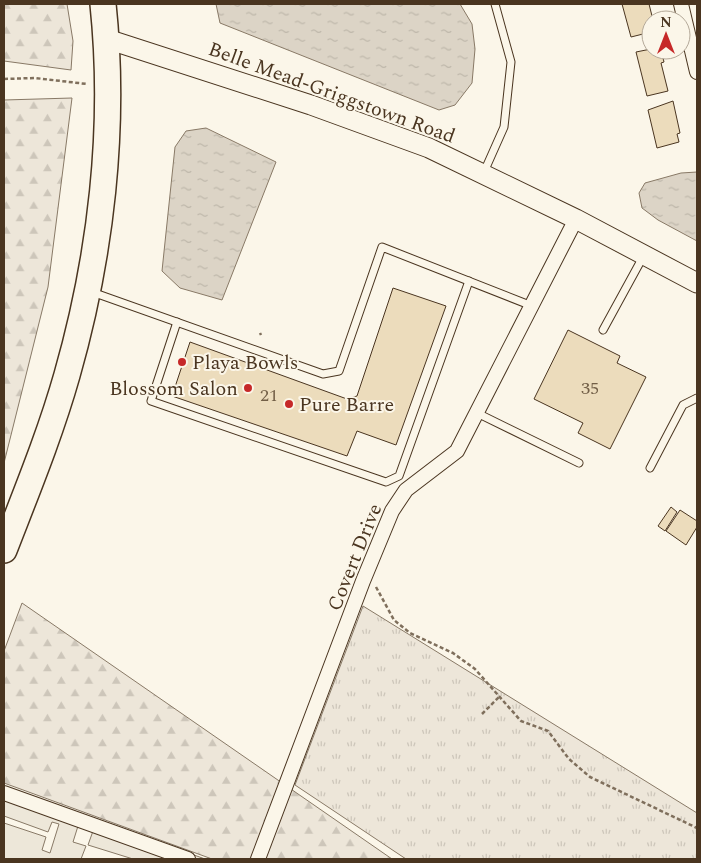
<svg xmlns="http://www.w3.org/2000/svg" width="701" height="863" viewBox="0 0 701 863" font-family="Spectral,serif">
<defs>
<pattern id="grass-tufts" width="24" height="20" patternUnits="userSpaceOnUse" patternTransform="scale(1.25)"><rect width="24" height="20" fill="#ede6d9"/><path d="M3 7l-1-3M5 7V3M7 7l1-3M15 17l-1-3M17 17v-4M19 17l1-3" fill="none" stroke="#cdc6ba"/></pattern>
<pattern id="forest-firs" width="22" height="20" patternUnits="userSpaceOnUse" patternTransform="scale(1.25)"><rect width="22" height="20" fill="#ede6d9"/><path d="M5 1l3.5 6h-7zM16 11l3.5 6h-7z" fill="#cdc6ba"/></pattern>
<pattern id="water-ripples" width="26" height="14" patternUnits="userSpaceOnUse" patternTransform="scale(1.25)"><rect width="26" height="14" fill="#dcd4c6"/><path d="M2 4q2-2 4 0t4 0M15 11q2-2 4 0t4 0" fill="none" stroke="#beb7aa"/></pattern>
</defs>
<rect width="100%" height="100%" fill="#fbf6e9"/>
<!-- grass -->
<path fill="url(#grass-tufts)" stroke="#887966" d="M363,606L697,813V859H406L295,785Z"/>
<!-- forest -->
<g fill="url(#forest-firs)" stroke="#887966">
<path d="M4,4H67L73,41L71,70L4,61Z"/>
<path d="M72,98L48,287L4,463V100Z"/>
<path d="M22,603L392,859H212L4,783V651Z"/>
</g>
<!-- parking -->
<path fill="#ede7d9" stroke="#887966" d="M4,786L205,859H133L88,845L93,831L78,826L73,842L86,846L81,859H4V823L46,837L42,850L50,853L59,824L52,822L48,832L4,816Z"/>
<!-- water -->
<g fill="url(#water-ripples)" stroke="#887966">
<path d="M216,4H460L472,24L475,49L472,83L455,105L439,110L220,23Z"/>
<path d="M206,128L276,162L222,300L180,288L162,271L175,147L186,131Z"/>
<path d="M697,172V241L658,220L642,208L639,193L645,183L681,173Z"/>
</g>
<!-- building -->
<g fill="#ecdcbc" stroke="#4a3520">
<path d="M622,4H649L653,20L651,32L631,37Z"/>
<path d="M651,49L661,50L664,62L661,63L668,91L647,96L636,52Z"/>
<path d="M673,101L680,133L677,134L679,142L657,148L648,110Z"/>
<path d="M393,288L446,306L396,445L357,431L347,456L172,396L190,342L347,399L357,396Z"/>
<path d="M568,330L620,356L617,363L646,377L610,449L578,433L583,423L534,399Z"/>
<path d="M671,507L677,512L665,531L658,526Z"/>
<path d="M680,510L697,521V527L686,545L666,531Z"/>
</g>
<g fill="none" stroke-linecap="round" stroke-linejoin="round">
<!-- lane casing -->
<g stroke="#4a3520" stroke-width="9">
<g id="lane">
<path d="M484,172L504,127L511,62L495,4"/>
<path d="M92,292L323,374L339,371L382,247L532,306"/>
<path d="M177,322L151,401L386,482L399,476L469,281"/>
<path d="M603,330L644,255"/>
<path d="M477,413L579,463"/>
<path d="M650,468L683,405L697,398"/>
</g>
</g>
<!-- street casing -->
<g stroke="#4a3520" stroke-width="16">
<g id="street">
<path d="M681,4L697,72"/>
<path d="M4,793L188,859"/>
<path d="M258,859L363,581L392,511L406,490L457,451L576,219"/>
</g>
</g>
<!-- secondary casing -->
<g stroke="#4a3520" stroke-width="21">
<path id="secondary" d="M107,39L311,105L429,148L576,219L697,283"/>
</g>
<!-- highway casing -->
<g stroke="#4a3520" stroke-width="28">
<path id="highway" d="M4,550C26,493 50,435 67,375C101,256 116,128 103,4"/>
</g>
<!-- path -->
<g stroke="#7f6f5c" stroke-width="2.5" stroke-dasharray="4 2.5" stroke-linecap="butt">
<path d="M4,79L35,78L87,84"/>
<path d="M260,333L261,335"/>
<path d="M376,587L394,620L410,633L453,653L475,669L521,721L548,731L569,759L590,777L697,828"/>
<path d="M482,714L499,697"/>
</g>
<!-- lane -->
<use href="#lane" stroke="#fbf6e9" stroke-width="7"/>
<!-- street -->
<use href="#street" stroke="#fbf6e9" stroke-width="14"/>
<!-- secondary -->
<use href="#secondary" stroke="#fbf6e9" stroke-width="19"/>
<!-- highway -->
<use href="#highway" stroke="#fbf6e9" stroke-width="25"/>
</g>
<!-- markers -->
<g fill="#c62828" stroke="#fbf6e9" stroke-width="2">
<circle cx="182" cy="362" r="5"/>
<circle cx="248" cy="388" r="5"/>
<circle cx="289" cy="404" r="5"/>
</g>
<g text-anchor="middle" stroke-width="4" stroke-linejoin="round" paint-order="stroke">
<!-- number labels -->
<g font-size="18" fill="#725f47">
<text x="590" y="394">35</text>
<text x="269" y="401">21</text>
</g>
<!-- street labels -->
<g font-size="20" fill="#4a3520" stroke="#fbf6e9">
<text transform="translate(332 92) rotate(20)" y="7">Belle Mead-Griggstown Road</text>
<text transform="translate(354 557) rotate(-68)" y="7">Covert Drive</text>
</g>
<!-- poi labels -->
<g font-size="20" fill="#4a3520" stroke="#fbf6e9" text-anchor="start">
<text x="192" y="369">Playa Bowls</text>
<text x="238" y="395" text-anchor="end">Blossom Salon</text>
<text x="299" y="411">Pure Barre</text>
</g>
</g>
<!-- border -->
<rect width="701" height="863" fill="none" stroke="#4a3520" stroke-width="10"/>
<!-- north arrow -->
<g transform="translate(666 35)"><circle r="24" fill="#fbf6e9" stroke="#b4a999"/>
<path d="M0-4L9 19L0 12L-9 19Z" fill="#c62828"/>
<text y="-8" font-size="14" font-weight="bold" text-anchor="middle" fill="#4a3520">N</text>
</g>
</svg>
